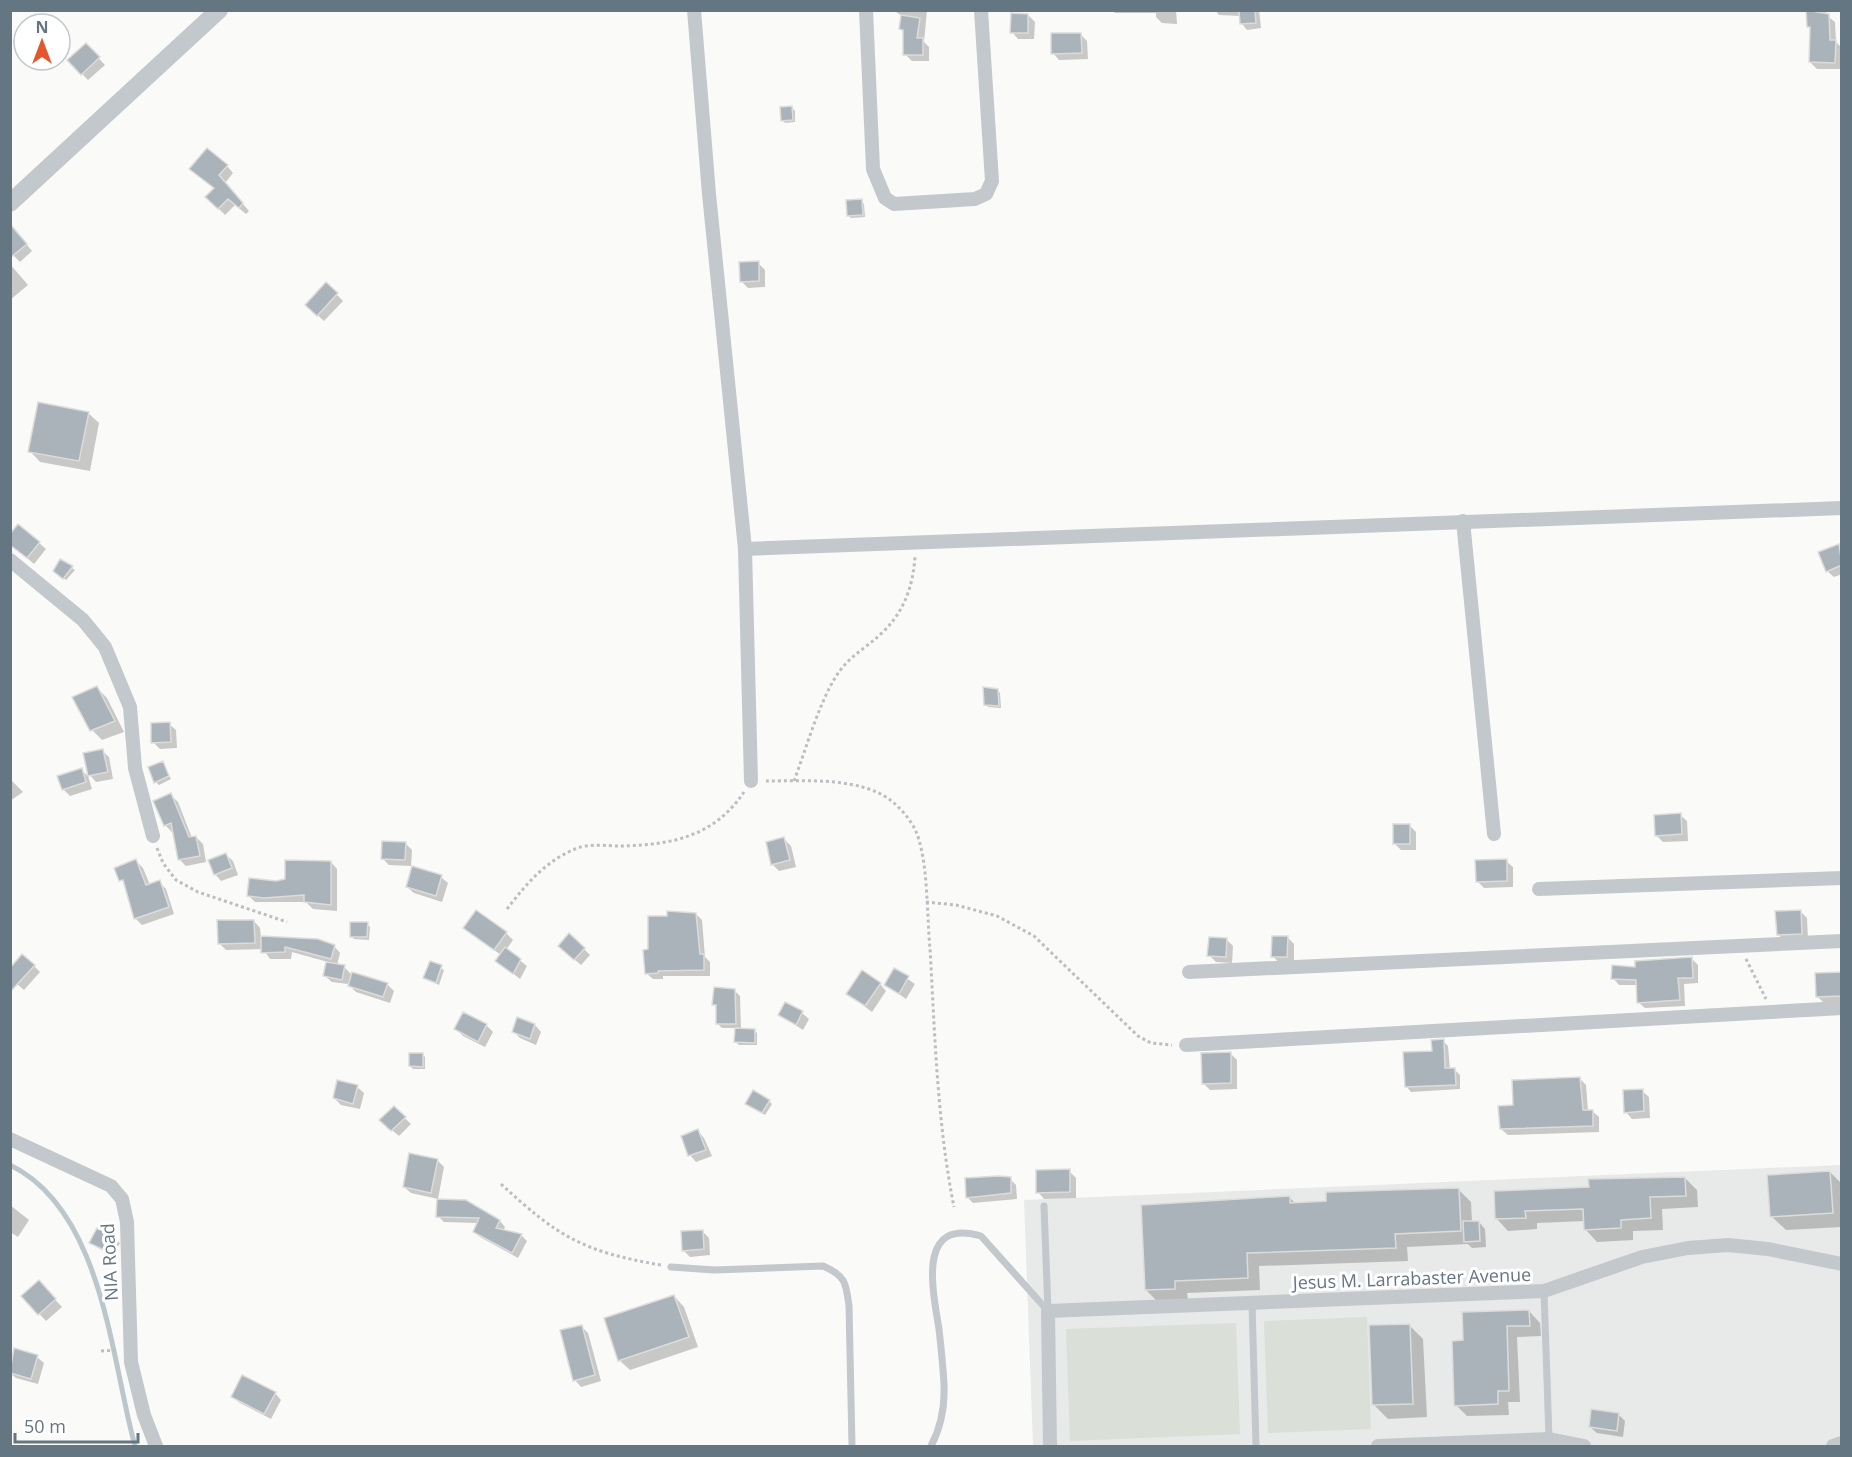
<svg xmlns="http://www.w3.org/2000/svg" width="1852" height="1457" viewBox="0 0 1852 1457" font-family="'Open Sans',sans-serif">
<rect width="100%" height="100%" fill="#fafaf8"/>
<!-- built -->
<path fill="#e8e9e9" d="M1841,1165V1446H1033L1024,1200Z"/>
<!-- green -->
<g fill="#dadfd7">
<path d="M1367,1317L1371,1429L1268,1433L1264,1321Z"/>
<path d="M1236,1323L1240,1434L1070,1441L1066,1329Z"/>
</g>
<!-- shadow -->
<g fill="#0003">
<path d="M893,10H927L924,42L929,47V61H912L905,54V33L900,29L902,16Z"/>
<path d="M1112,10H1176L1177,24L1162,23L1156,17V13H1115Z"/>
<path d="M1215,10H1259L1261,28L1247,30L1242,24L1241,16L1219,15Z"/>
<path d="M1807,10H1826V15L1835,22L1836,42L1842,48L1841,69H1817L1810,62L1811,30L1808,26Z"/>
<path d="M1028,15L1035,22L1034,39H1018L1012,32Z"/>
<path d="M1080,34L1087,41L1088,59L1059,60L1053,53Z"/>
<path d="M86,45L105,65L88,80L69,60Z"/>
<path d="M792,108L795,111V122L785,123L782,120Z"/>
<path d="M227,166L233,173L225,183L249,211L246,214L235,205L225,215L207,197L215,189L198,175Z"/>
<path d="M861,201L864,204L865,217L851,218L848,215Z"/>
<path d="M18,234L32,251L20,262L10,252Z"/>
<path d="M758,263L765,270V287L748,288L741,281Z"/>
<path d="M10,264L28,285L10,300Z"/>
<path d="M326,284L343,301L324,321L313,311Z"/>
<path d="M88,413L99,423L90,471L40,462L30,451Z"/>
<path d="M39,543L46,549L34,564L14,547Z"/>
<path d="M1838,546L1842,549V574L1834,577L1827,571Z"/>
<path d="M61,561L75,570L66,580L55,570Z"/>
<path d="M97,688L107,698L124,732L102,740L92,730Z"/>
<path d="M997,690L1000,693L1001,708L988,707L986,704Z"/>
<path d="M169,724L176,730L177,748L160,749L153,742Z"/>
<path d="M102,751L109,757L113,779L96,782L90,775Z"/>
<path d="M162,763L171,779L159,785L156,782Z"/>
<path d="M81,770L88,776L92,789L70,796L63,789Z"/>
<path d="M10,779L23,792L10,801Z"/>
<path d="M171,795L178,802L192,838L196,837L203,844L206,862L186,866L179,859L174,831L172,832L165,825Z"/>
<path d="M1680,815L1687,821L1688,841L1663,842L1656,835Z"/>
<path d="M1410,826L1416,832V850H1401L1394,843Z"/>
<path d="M784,839L791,846L796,867L779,871L772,864Z"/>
<path d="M405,843L412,850L411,866L389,865L383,859Z"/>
<path d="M226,855L233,861L238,875L221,881L215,874Z"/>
<path d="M136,861L143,868L150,885L159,882L166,889L174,914L142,925L135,918L127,887L116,869Z"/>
<path d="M1506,861L1513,867V887L1484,888L1477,881Z"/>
<path d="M331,862L337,869V911L313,909L306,902H255L249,896Z"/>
<path d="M441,877L448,883L442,902L414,893L407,887Z"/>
<path d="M1800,911L1807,918L1808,940L1785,941L1778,934Z"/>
<path d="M696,914L702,920L705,957L710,962V976H663V979H653L646,973Z"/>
<path d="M254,921L260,928L261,938L318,940L334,946L340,953L337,965L344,967L352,975L387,984L394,991L390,1003L356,992L348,984L332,982L325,976L328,962L292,952L291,959H270L263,949L226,950L219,943Z"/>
<path d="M367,924L370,927L369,940L354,939L351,936Z"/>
<path d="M506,933L513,940L506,950L527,966L520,979L497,961L501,955L472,934Z"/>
<path d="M1287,937L1294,944V963H1279L1273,956Z"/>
<path d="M1226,939L1233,946L1232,963L1216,962L1209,955Z"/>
<path d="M584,949L590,955L581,965L566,952Z"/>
<path d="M1692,959L1698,965V983L1684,984L1685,1006L1645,1008L1638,1002V985H1619L1613,978L1637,968Z"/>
<path d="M431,963L444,970L439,985L425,978Z"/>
<path d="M34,966L40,972L24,990L10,978Z"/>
<path d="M895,970L915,984L906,999L886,985Z"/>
<path d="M1842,974V1003H1824L1817,996Z"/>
<path d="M880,984L886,991L872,1012L848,994Z"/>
<path d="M735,991L740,996L741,1029L754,1030L757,1033V1045H739L736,1042V1028H722L717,1023V1008L714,1004Z"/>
<path d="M802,1013L809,1019L803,1030L780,1015Z"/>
<path d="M486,1025L493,1032L485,1047L463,1036L456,1029Z"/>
<path d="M535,1025L541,1032L536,1045L520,1038L514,1032Z"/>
<path d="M1443,1041L1448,1046L1450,1070H1455L1460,1075V1089L1411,1092L1406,1086Z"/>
<path d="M422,1054L425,1057V1069H413L410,1066Z"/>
<path d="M1231,1054L1237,1060V1089L1210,1090L1203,1083Z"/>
<path d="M1580,1079L1586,1085L1588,1111H1592L1599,1117V1132L1508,1135L1501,1129L1515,1107Z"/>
<path d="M357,1087L364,1093L360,1109L341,1105L334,1098Z"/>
<path d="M1642,1091L1649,1097L1650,1118L1632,1119L1626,1112Z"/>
<path d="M769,1101L772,1104L765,1115L750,1106Z"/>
<path d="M394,1108L411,1124L399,1136L387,1126Z"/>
<path d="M698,1131L704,1138L712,1156L696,1162L690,1155Z"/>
<path d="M437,1160L444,1167L438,1199L411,1193L404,1187Z"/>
<path d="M1069,1171L1076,1178V1198L1044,1199L1038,1192Z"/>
<path d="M1830,1172L1842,1184V1227L1786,1230L1771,1216Z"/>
<path d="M1685,1178L1697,1190L1698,1207L1662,1209L1663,1230L1633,1231V1240L1597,1242L1585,1229V1221L1537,1223V1229L1508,1231L1496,1218L1590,1189Z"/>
<path d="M1010,1179L1016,1185L1017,1199L973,1203L967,1197Z"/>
<path d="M1458,1189L1471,1202L1472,1222H1479L1485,1229L1486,1247L1472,1248L1468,1244L1407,1247L1408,1261L1259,1266L1260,1290L1187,1293L1188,1301L1159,1303L1146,1290L1289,1197L1296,1204Z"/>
<path d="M438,1201L500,1221L505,1227L503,1231L522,1236L527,1241L518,1258L480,1237L474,1231L478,1223L444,1222L438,1216Z"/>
<path d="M10,1205L29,1220L18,1237L10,1232Z"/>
<path d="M702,1231L709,1238L710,1255L690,1257L683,1250Z"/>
<path d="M113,1237L120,1243L113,1257L91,1243Z"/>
<path d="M45,1289L62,1307L46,1321L23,1296Z"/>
<path d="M674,1296L684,1307L698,1347L630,1370L619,1360Z"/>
<path d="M1529,1311L1540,1323L1541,1336L1517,1337L1520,1402H1508L1509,1415L1467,1416L1456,1405L1464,1342Z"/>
<path d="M1409,1325L1423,1339L1427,1417L1388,1419L1374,1405Z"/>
<path d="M581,1326L588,1333L601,1381L581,1387L575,1380Z"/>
<path d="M15,1350L37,1357L44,1363L38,1384L16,1378L10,1373Z"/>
<path d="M275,1393L281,1400L271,1419L240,1403L233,1397Z"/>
<path d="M1618,1414L1625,1421L1623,1437L1597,1433L1590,1427Z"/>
</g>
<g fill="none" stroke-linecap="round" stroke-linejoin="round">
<!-- stream -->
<path stroke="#bbc7cb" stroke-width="5" d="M10,1165C103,1210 111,1359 135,1446"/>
</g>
<!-- building -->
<g fill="#aab3b9" stroke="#dcdcda" stroke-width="1.5">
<path d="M1239,10H1255L1256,23L1240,24Z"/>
<path d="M1806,10L1829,14L1830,40H1836L1835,63L1809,62L1810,27H1807Z"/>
<path d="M1011,13L1028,14V33H1010Z"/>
<path d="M901,15L920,18L917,38H923V55H903V30L899,29Z"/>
<path d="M1051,33H1081L1082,53L1051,54Z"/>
<path d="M86,43L100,57L81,75L67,60Z"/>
<path d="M792,106L793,120L781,121L780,107Z"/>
<path d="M207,148L228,165L219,175L243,203L239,208L228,199L218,209L205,197L214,188L189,169Z"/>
<path d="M862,199L863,215L847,216L846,200Z"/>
<path d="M10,224L27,244L10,258Z"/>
<path d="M759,261V281L740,282L739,262Z"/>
<path d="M326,282L338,293L317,316L305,305Z"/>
<path d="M38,402L89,412L79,461L28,452Z"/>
<path d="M18,524L40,542L27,558L10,545V534Z"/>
<path d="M1839,544L1842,565L1826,572L1818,552Z"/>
<path d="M60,559L73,566L63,579L53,571Z"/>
<path d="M97,686L115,721L90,731L72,697Z"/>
<path d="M983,687L998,689L999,706L984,705Z"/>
<path d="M170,722L171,742L151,743V723Z"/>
<path d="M103,749L108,772L88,776L83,753Z"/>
<path d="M163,761L169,776L154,783L148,767Z"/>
<path d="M82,768L86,782L62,790L57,776Z"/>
<path d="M171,793L189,837L196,836L200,856L178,860L171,823L164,826L153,801Z"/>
<path d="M1681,813L1682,834L1655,836L1654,815Z"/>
<rect x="1393" y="824" width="17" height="20"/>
<path d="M784,837L790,860L771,865L766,842Z"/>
<path d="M382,841L406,842L405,860L381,859Z"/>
<path d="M226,853L232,868L214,875L208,860Z"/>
<path d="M136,859L146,885L160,880L169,907L134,919L123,880L119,881L114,868Z"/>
<path d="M1507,859V881L1476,882L1475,860Z"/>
<path d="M285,860L331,861V905L304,902V895L264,898L247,896L249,878L276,881L285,879Z"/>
<path d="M412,866L442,875L436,896L406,887Z"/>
<path d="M476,910L507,932L494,950L463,928Z"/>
<path d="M1801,910L1802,934L1777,935L1775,911Z"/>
<path d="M667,911L696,913L700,954H704V970L658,971V973L645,974L643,950L648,949V916H667Z"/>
<path d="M217,920H254L255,943L218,944Z"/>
<path d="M350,922H368L367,937H350Z"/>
<path d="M569,933L585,948L574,960L558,946Z"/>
<path d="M261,936L318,939L335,945L331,959L285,947V952L261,953Z"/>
<path d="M1272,936H1288L1287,957H1271Z"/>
<path d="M1209,937L1227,938L1226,957L1207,956Z"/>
<path d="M505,947L521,959L513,974L495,961Z"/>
<path d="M22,954L35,965L10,992V968Z"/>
<path d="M1692,957L1693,978H1678L1680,1000L1637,1003L1636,980L1611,979L1612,965L1635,967V961Z"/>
<path d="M430,961L442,965L436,983L423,978Z"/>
<path d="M326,962L345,965L342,980L323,976Z"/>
<path d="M894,968L909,976L899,994L884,985Z"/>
<path d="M862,970L881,983L865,1006L846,994Z"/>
<path d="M352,972L388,983L383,997L348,986Z"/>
<path d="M1842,972V996L1816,997L1815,973Z"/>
<path d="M714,987L735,989L736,1024H716V1005H712Z"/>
<path d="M785,1002L803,1011L796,1025L778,1015Z"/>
<path d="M463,1012L487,1024L478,1042L454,1029Z"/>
<path d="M517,1017L535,1024L530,1039L512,1032Z"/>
<path d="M735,1028L755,1029V1043L734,1042Z"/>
<path d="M1444,1039L1445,1068H1455L1456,1085L1405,1087L1403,1052L1432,1051L1431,1040Z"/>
<path d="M1231,1052V1083L1202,1084L1201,1053Z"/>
<path d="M409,1053H423V1067L409,1066Z"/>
<path d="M1580,1077L1583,1110H1593V1126L1500,1129L1498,1106L1513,1105L1512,1080Z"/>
<path d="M337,1080L358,1085L353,1104L333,1098Z"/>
<path d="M1643,1089L1644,1111L1624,1113L1623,1090Z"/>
<path d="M753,1090L770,1100L762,1113L745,1104Z"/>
<path d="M394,1106L406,1117L391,1131L379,1120Z"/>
<path d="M698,1129L706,1150L688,1156L681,1136Z"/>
<path d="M409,1153L438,1159L431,1193L403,1187Z"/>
<path d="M1070,1169V1192L1036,1193V1170Z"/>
<path d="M1830,1171L1833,1213L1770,1217L1767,1175Z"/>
<path d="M998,1176L1011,1177V1193L966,1198L965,1178Z"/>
<path d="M1685,1177L1686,1196L1650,1197L1651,1218L1621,1220V1228L1584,1230L1583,1209L1525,1211L1526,1218L1495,1219L1494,1191L1589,1187L1588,1179Z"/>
<path d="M1459,1188L1461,1231L1395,1234L1396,1248L1247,1253L1248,1278L1175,1281V1289L1145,1290L1141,1205L1290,1196V1203L1326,1201V1192Z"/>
<path d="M437,1199L466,1200L500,1220L496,1228L522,1234L512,1253L473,1232L479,1218L436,1217Z"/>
<path d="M1463,1221H1479L1480,1241L1464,1242Z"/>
<path d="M97,1228L114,1236L106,1251L89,1243Z"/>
<path d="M703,1230L704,1249L682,1251L681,1231Z"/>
<path d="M39,1280L56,1299L38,1315L21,1296Z"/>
<path d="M674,1295L689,1337L618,1361L604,1318Z"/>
<path d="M1529,1310L1530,1326H1507L1509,1391H1498V1404L1454,1406L1452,1341L1463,1340L1462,1312Z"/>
<path d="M1410,1324L1413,1404L1372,1405L1369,1325Z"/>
<path d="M582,1325L595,1375L573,1381L560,1330Z"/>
<path d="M14,1348L38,1355L31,1379L10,1373Z"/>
<path d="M242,1375L276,1392L264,1414L231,1397Z"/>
<path d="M1591,1409L1619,1413L1617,1431L1589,1427Z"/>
</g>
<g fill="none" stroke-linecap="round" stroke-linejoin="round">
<!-- path -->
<g stroke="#bbbfc2" stroke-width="3" stroke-dasharray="3 3" stroke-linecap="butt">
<path d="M766,781C804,781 863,776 894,803C905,813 915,825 919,840C928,870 927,917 930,949C935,1035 937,1122 954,1207"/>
<path d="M794,781C806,749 818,706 835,678C848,656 867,648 884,631C905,610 913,585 915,557"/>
<path d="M157,848L163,863L176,880L198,892L287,922"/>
<path d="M926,902L956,905L997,916L1034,936L1138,1036L1151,1043L1172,1045"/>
<path d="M507,909C526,884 546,861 575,849C588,843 607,846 620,846C671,845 714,837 744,792"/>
<path d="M1746,959L1766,999"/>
<path d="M501,1184C558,1237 584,1252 661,1265"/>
<path d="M101,1351L117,1350"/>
</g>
<!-- service -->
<g stroke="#c3c8cc" stroke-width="7">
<path d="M1044,1206L1048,1311"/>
<path d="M671,1267L714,1270L823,1266C846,1276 846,1283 849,1306L852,1446"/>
<path d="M1544,1291L1549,1439"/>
<path d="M1252,1303L1256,1446"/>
<path d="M931,1446C941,1427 945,1407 944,1384C943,1366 941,1347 939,1329C933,1291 916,1217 981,1236L1048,1311"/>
</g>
<!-- minor -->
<g stroke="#c3c8cc" stroke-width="14">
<path d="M694,10L709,194L745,549L751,781"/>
<path d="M866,10L873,169L885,198L894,204L975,199L986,194L992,181L981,10"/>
<path d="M1463,521L1494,834"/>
<path d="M745,549L1842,508"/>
<path d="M10,560L83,620L105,647L130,707L135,768L153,836"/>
<path d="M1539,889L1842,878"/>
<path d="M1189,972L1842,941"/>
<path d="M1186,1045L1842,1008"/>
<path d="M10,1139L111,1186L122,1199L127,1222L131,1362L144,1415L156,1446"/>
<path d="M1050,1446L1048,1311L1544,1291L1642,1257L1688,1248L1728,1245L1768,1249L1842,1264"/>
<path d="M1378,1446L1549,1439L1584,1446"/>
<path d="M1833,1446L1842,1443"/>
</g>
<!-- tertiary -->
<path stroke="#c3c8cc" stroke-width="18" d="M10,203L219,10"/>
</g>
<g text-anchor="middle" stroke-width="6" stroke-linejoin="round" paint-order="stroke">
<!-- street labels -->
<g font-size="18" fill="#657683" stroke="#fff">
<text transform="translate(110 1262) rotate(-93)" y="6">NIA Road</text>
<text transform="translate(1412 1279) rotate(-2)" y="6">Jesus M. Larrabaster Avenue</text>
</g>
</g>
<!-- border -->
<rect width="1852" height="1457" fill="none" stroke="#657683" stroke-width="24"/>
<!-- north arrow -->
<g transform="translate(42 42)"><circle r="28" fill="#ffffff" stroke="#c1c8cd" stroke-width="1.5"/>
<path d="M0-4.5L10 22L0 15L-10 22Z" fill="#e4572e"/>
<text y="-9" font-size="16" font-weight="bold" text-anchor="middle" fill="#657683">N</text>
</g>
<!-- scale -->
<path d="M15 1433v9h123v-9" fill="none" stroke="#657683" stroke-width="3"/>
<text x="24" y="1433" font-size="18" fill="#657683" stroke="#ffffff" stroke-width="4.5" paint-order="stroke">50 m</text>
</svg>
